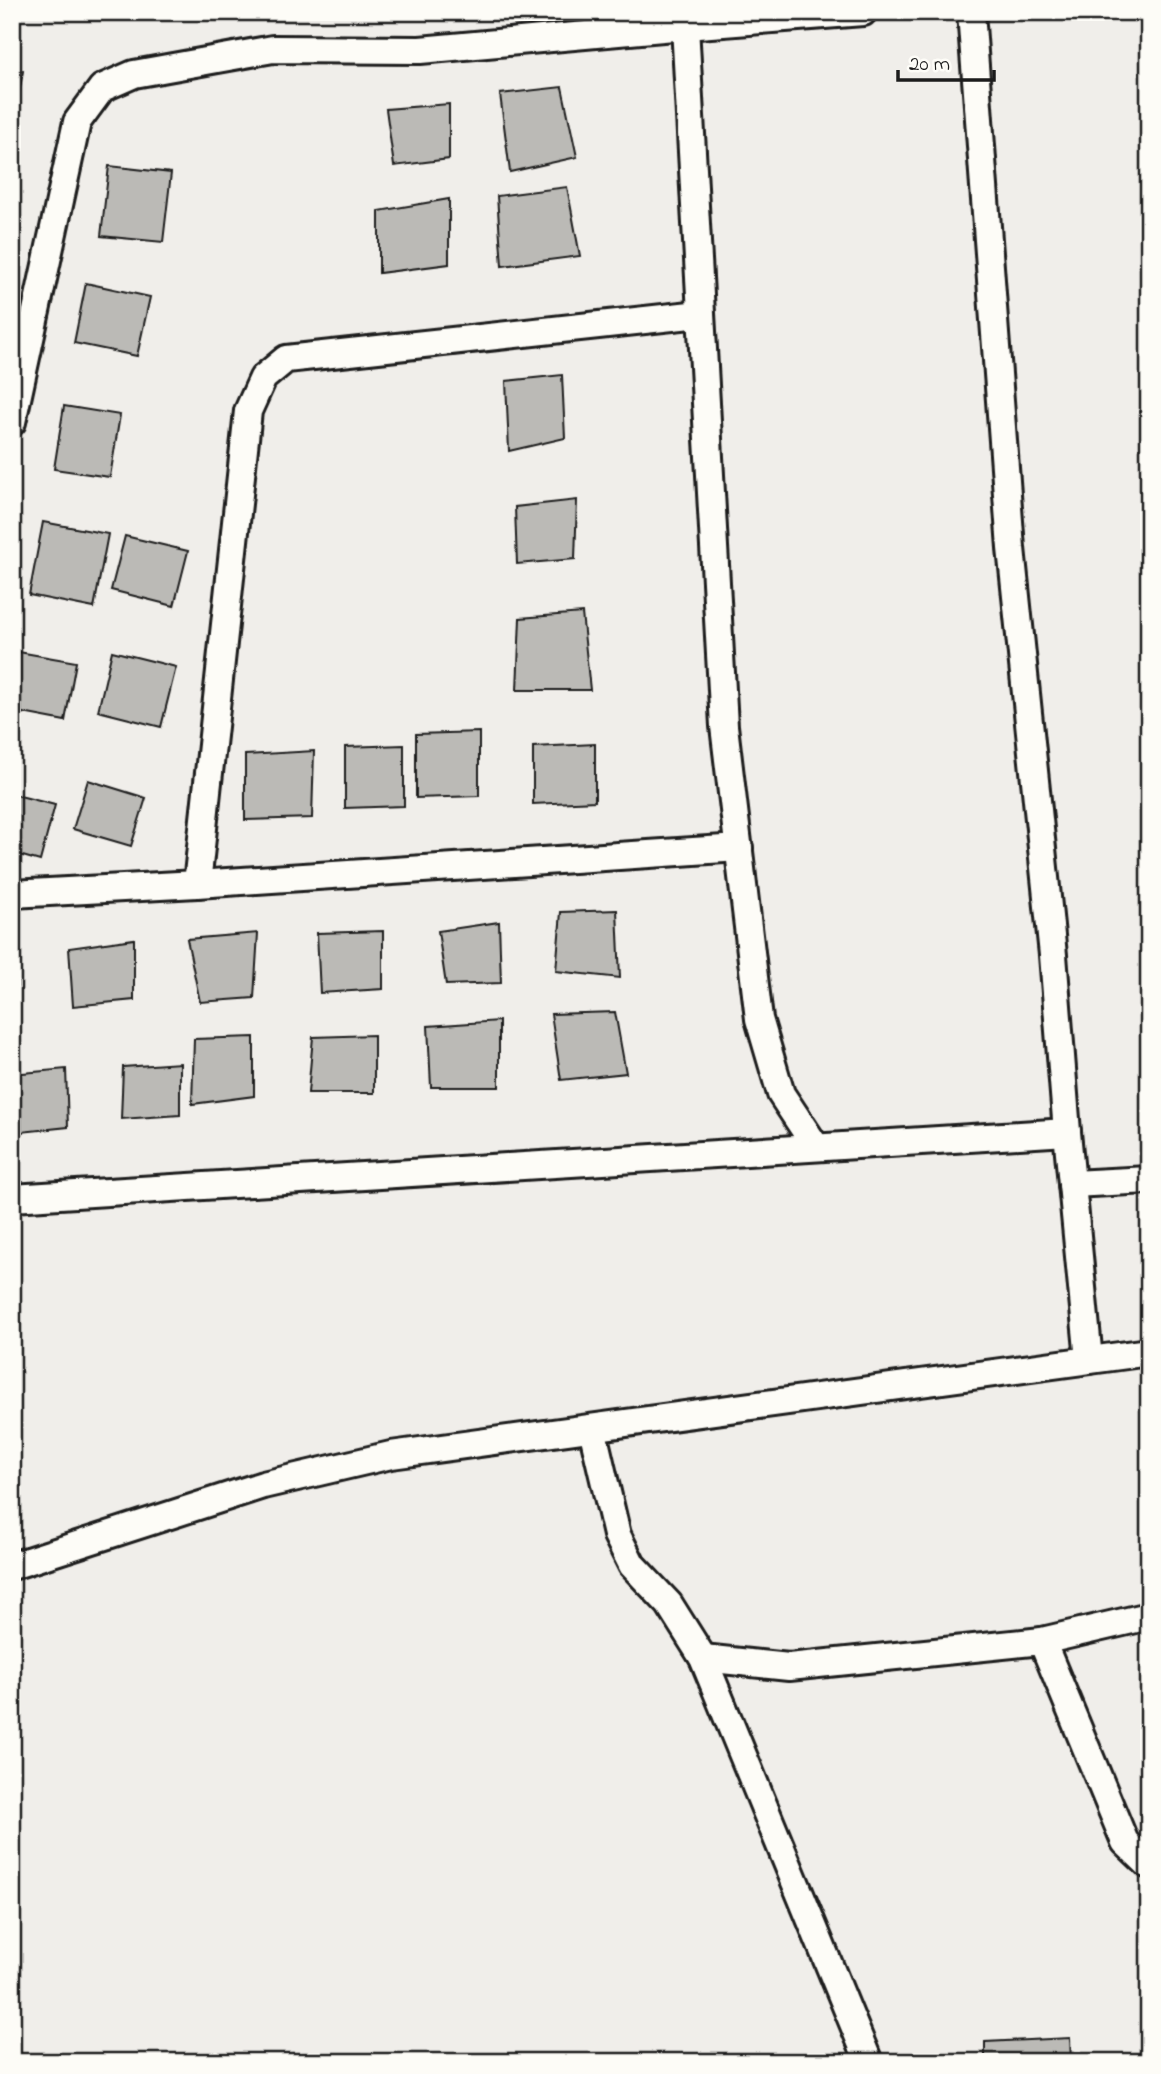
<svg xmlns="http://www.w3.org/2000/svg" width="1161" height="2074" viewBox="0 0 1161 2074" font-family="'Indie Flower',sans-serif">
<rect width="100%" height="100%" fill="#f0eeea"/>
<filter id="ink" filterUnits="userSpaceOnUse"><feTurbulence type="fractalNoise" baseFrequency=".0143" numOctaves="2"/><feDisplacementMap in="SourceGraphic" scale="14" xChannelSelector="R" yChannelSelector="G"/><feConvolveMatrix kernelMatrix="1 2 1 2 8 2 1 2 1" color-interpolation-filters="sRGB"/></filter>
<g filter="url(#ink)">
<!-- building -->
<g fill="#bbbab6" stroke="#1c1c1c" stroke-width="2">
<path d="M12,69L23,71L12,132Z"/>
<path d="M562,87L577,157L510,172L500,94Z"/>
<path d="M449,104V159L394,166L386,109Z"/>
<path d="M109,166L171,173L163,242L101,236Z"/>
<path d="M567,187L580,256L502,266L497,196Z"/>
<path d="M449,199V264L379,273V211Z"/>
<path d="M86,283L150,297L137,356L74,343Z"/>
<path d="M562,375L565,438L509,451L506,381Z"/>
<path d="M64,406L120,415L110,477L54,469Z"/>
<path d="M577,500L575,559L517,564L515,507Z"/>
<path d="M43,522L108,534L94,608L29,595Z"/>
<path d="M125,536L188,551L174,606L111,590Z"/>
<path d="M582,613L590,690H517L520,618Z"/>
<path d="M13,651L76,662L65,721L12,711Z"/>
<path d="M112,651L176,667L161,727L98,711Z"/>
<path d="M479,732V796L416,798V734Z"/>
<path d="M595,744V801L533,804V747Z"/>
<path d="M404,745V806L345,808V747Z"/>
<path d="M314,751L312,818L245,820V755Z"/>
<path d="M88,780L146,798L131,846L73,829Z"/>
<path d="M12,794L55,805L40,861L12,853Z"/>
<path d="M617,910L620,978L556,971L561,912Z"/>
<path d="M499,922L501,983L446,985L438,931Z"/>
<path d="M383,931V989L320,993L317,933Z"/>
<path d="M258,933L254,998L200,1002L187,939Z"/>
<path d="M134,939V1000L73,1006L69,948Z"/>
<path d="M12,950H17V1006L12,1007Z"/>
<path d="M615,1012L626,1073L561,1080L551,1014Z"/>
<path d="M499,1021V1087H431L428,1026Z"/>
<path d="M374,1035V1093H308L313,1037Z"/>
<path d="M254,1037V1096L192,1104L194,1039Z"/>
<path d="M180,1063V1115L121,1119L123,1067Z"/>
<path d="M66,1069L68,1127L12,1133V1074Z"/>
<path d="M1070,2038L1071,2062H954V2059L985,2058V2042Z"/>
</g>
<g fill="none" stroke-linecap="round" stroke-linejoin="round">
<!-- street casing -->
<g stroke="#1c1c1c" stroke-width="32">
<g id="street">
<path d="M971,12L1011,548L1053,955L1067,1132L1089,1360"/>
<path d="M685,26L724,726L759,1019L781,1094L816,1147"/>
<path d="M12,422L77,122L102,88L134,74L273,49L420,50L685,26L863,12"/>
<path d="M197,884L248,411L263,378L286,359L700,314"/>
<path d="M12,894L197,884L739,848"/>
<path d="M1072,1184L1149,1180"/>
<path d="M12,1198L1067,1132"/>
<path d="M592,1428L617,1535L632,1565L669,1604L703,1658L869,2062"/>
<path d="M12,1566L263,1485L391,1455L1149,1352"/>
<path d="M1042,1641L1125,1842L1149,1865"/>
<path d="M703,1658L789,1667L1042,1641L1149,1616"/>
</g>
</g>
<!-- street -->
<use href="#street" stroke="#fdfcf7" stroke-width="26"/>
</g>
</g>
<!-- margin -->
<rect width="1161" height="2074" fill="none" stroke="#fdfcf7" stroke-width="42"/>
<rect x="21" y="21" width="1119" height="2032" fill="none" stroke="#1c1c1c" stroke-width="2.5" filter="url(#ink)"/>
<!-- scale -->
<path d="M898 70v10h96v-10" fill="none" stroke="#1c1c1c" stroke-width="3.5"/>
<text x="909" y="70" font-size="21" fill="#1c1c1c" stroke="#fdfcf7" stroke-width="5" paint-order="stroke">20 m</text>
</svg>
